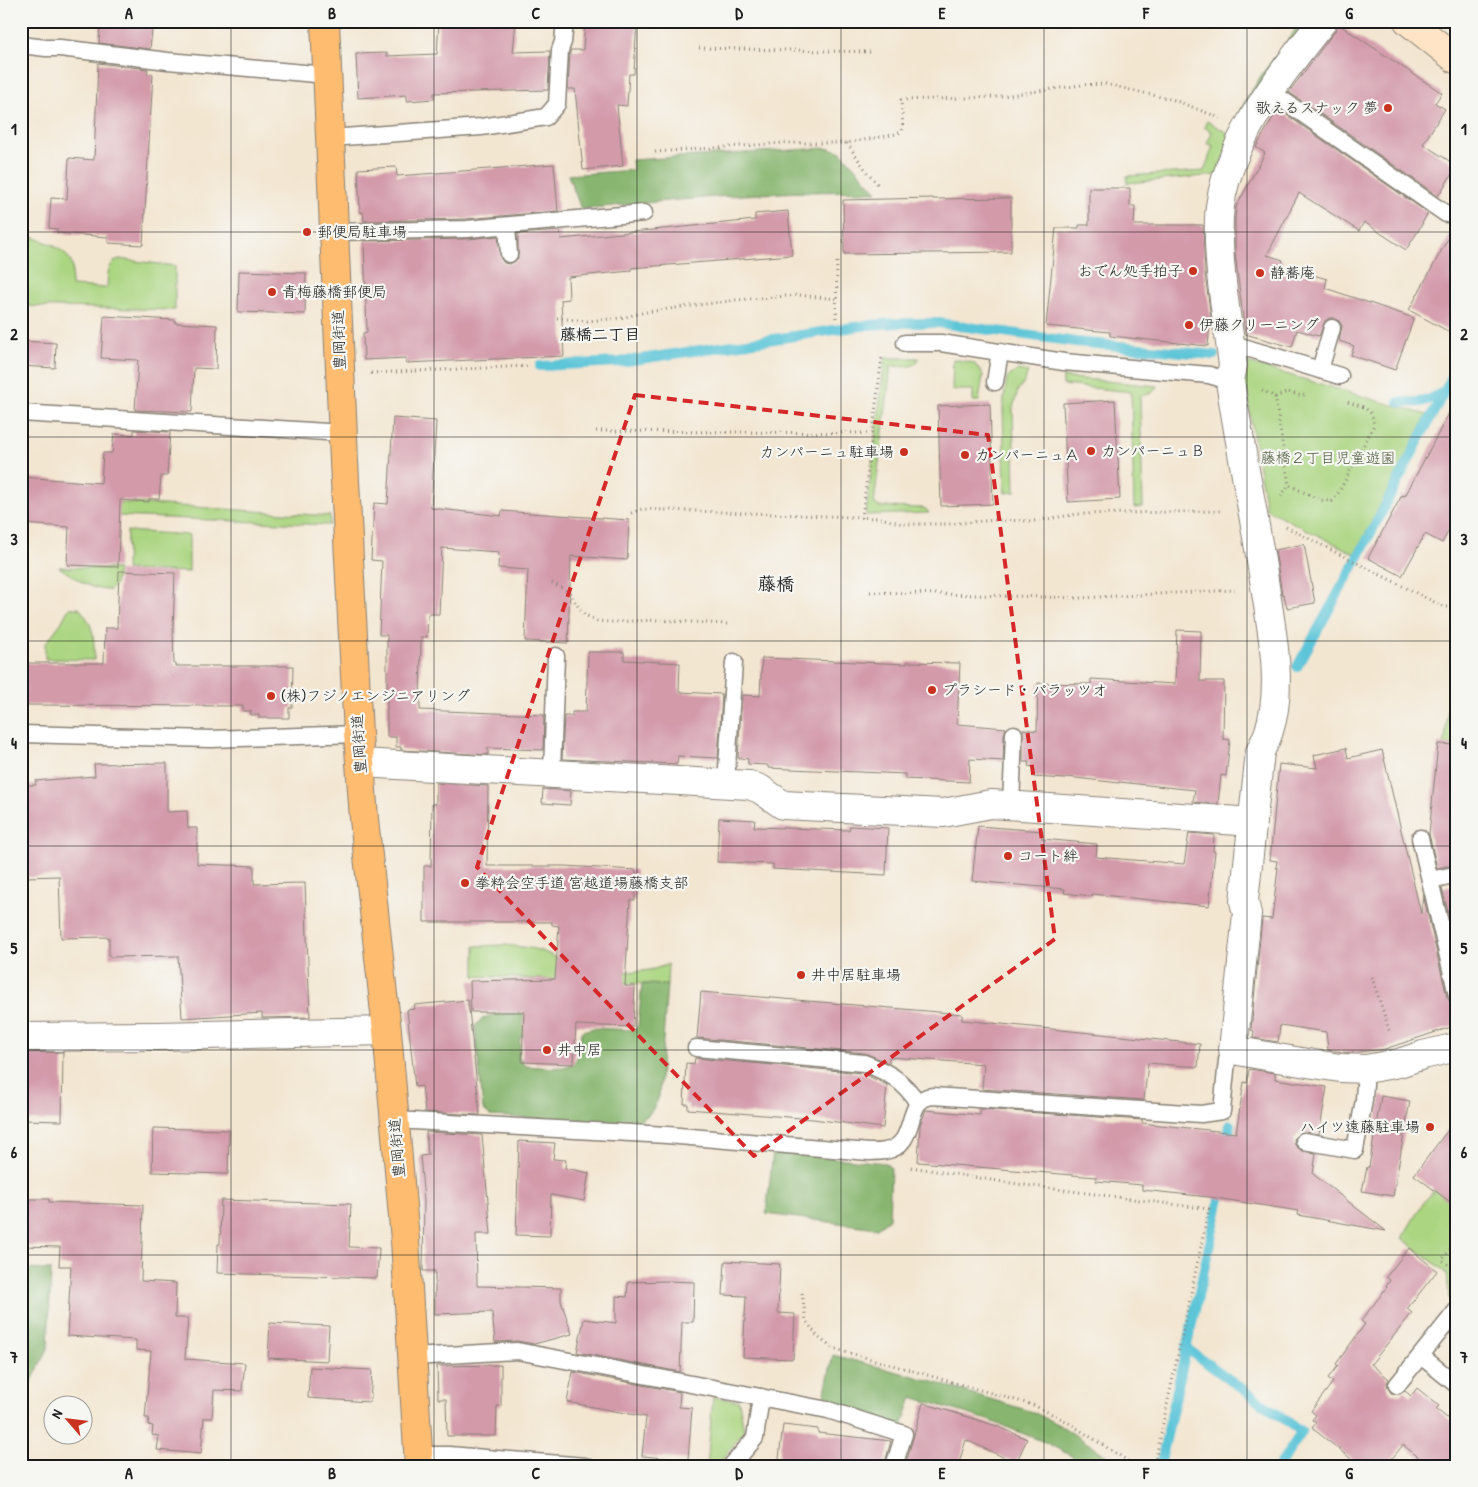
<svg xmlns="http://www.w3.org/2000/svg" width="1478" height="1487" viewBox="0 0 1478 1487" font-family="'Patrick Hand','Klee One',sans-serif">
<rect width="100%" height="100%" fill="#f6f6f2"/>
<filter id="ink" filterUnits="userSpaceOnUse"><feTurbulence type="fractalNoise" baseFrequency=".02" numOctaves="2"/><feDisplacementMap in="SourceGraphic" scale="10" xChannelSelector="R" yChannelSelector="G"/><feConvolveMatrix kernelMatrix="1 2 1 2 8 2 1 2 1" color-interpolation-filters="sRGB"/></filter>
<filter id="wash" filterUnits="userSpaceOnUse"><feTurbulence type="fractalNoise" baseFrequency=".0096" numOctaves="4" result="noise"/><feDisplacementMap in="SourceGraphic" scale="20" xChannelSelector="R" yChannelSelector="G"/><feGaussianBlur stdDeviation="1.12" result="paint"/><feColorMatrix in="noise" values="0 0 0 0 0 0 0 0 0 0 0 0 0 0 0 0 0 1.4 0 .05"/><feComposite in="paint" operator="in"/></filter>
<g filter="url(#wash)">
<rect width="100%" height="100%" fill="#f3e6d1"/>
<!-- green -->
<g fill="#abd581" stroke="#64784e">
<path d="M1207,121L1234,137L1216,175L1127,183V176L1204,171L1213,146L1207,143L1212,132L1204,127Z"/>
<path d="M23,233C38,240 68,246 72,266C73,272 71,280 71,286L107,288C108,275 106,265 119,259L175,266V310L21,306Z"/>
<path d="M885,358H919C914,370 902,366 891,366L874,503L879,507L922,508L926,509L929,513L866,515Z"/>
<path d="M953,359L974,363L983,375L979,401H973V390H952Z"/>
<path d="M1241,361L1427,415L1355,554L1266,509Z"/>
<path d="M1018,370L1028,372L1025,381L1018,390L1013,408L1015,492L1005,493L1003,406L1007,378Z"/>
<path d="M1063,377L1157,386C1153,395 1148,394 1140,396L1143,507L1134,508L1131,392L1063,385Z"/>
<path d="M71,499L330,516V525L70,514Z"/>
<path d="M127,531L189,535V572L126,570Z"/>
<path d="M59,567L118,569L115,585L110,590C91,591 74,577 59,567Z"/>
<path d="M69,608H79C95,626 94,637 94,660L45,659V644L61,623Z"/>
<path d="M1457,682V759L1443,758L1448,707Z"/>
<path d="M505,945C518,947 532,947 544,952C550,954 555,958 561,960C594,969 637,979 668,964L667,985L475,976V946Z"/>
<path d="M1435,1189L1457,1209V1296L1454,1294L1449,1299L1447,1273L1402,1238L1423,1203Z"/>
<path d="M713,1397L739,1401L744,1431L717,1466H707Z"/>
</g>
<!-- forest -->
<g fill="#88b66f" stroke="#526946">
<path d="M1302,21H1311L1246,114L1239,112L1262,74Z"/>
<path d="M826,148L840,151L877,192C778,189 680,200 581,209L568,175L633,170L632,160Z"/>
<path d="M642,984L667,985L659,1096C653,1112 648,1118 632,1124L490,1116L483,1109L475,1026C488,1009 513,1014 533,1014L530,1030L520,1038L519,1058L525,1066C538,1066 571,1073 577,1058C580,1048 577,1042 583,1031L593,1028L634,1030L638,1026Z"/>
<path d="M773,1152L885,1163L891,1168L889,1219L877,1228L766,1214Z"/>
<path d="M21,1269L51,1270L48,1349L23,1399L21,1397Z"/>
<path d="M833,1355L917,1377L1033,1412L1063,1427L1122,1466H1090L1047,1443L991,1421L912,1397L902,1426L823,1401Z"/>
</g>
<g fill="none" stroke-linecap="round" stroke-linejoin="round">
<!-- stream -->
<g stroke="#5cc5d8" stroke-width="10">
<path d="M540,366L620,362L868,325L899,323H939L1076,342L1214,355"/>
<path d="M1399,402C1420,403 1425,403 1443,392"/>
<path d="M1297,667L1360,554L1457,367"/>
<path d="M1227,1144L1230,1125"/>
<path d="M1186,1348L1302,1432L1279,1466"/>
<path d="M1160,1466L1218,1207L1221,1186"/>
</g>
</g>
<g id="blocks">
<!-- building -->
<g fill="#d39aaa">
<path d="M100,21H153L150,49L99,43Z"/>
<path d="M439,21H516L513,52L550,51L548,90L434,93V99L407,101V95L358,98L356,54L387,53V56L437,54Z"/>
<path d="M585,21H637L634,74H629L627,106L617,105L623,166L583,170L575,89H568L570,52L571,50H583Z"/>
<path d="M1338,24L1442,93L1435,103L1445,109L1423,144L1457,166L1438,196L1289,92L1335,31Z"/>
<path d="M98,63L148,69L147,74H153L143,245L108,243V237L57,233V229L49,228L51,198L67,199L69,158L94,160Z"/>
<path d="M1278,109L1428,213L1422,223H1423L1406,250L1364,222L1359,231L1299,193L1267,255L1283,260L1281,266L1327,279L1325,288L1414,318L1395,370L1351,355L1354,346L1339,341L1342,326L1339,321L1334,318H1329L1325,321L1319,336L1297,330L1292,347L1245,334L1235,253V218L1236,207L1265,153L1256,147Z"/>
<path d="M554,164L558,211L466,219L364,221L363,212H360L358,169L396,167L397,176Z"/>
<path d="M1089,188H1130V206H1135L1134,225H1203L1205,274L1212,325L1210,324L1208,346L1110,336V332L1046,326L1056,228H1079V225H1089Z"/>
<path d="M933,198V199L1011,198V252L844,254L843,200Z"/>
<path d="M788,211L792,255L631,268V271L568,277L569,299L561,300L564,356L406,363V358L364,360L363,333L367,332L364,241L467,239L498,236L501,259L504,263L509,264L514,262L518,258V234L560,231L561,239L755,220V214Z"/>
<path d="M1457,222V336L1409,310Z"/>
<path d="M239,271L306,273L305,314L238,312Z"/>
<path d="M104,316L175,320V323L217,325L216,369L194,368L192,412L135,410L138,360L101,358Z"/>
<path d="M21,341L56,343L55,368L21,366Z"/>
<path d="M1457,398V515L1442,543L1425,534L1402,576L1368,558L1402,495L1405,496Z"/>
<path d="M1115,400L1120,499L1068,502L1063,403Z"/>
<path d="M990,404L993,504L941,506L938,406Z"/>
<path d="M393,418L436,421L431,508L501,516L502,511L629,520L627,560L571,556L568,643L525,641L528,570L498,568L499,552L442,548L439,614H428L427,637H421L420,710L544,715L543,750L488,748V755L401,750V747H396V737H387V635H379L382,561L371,560L374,503L388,504Z"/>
<path d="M134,430L170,432L167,476H161L159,499H149V502L120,500L118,567L67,565L69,527L21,524V477L101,483L103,453H112L114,434L134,435Z"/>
<path d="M1304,544L1315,603L1287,608L1284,595L1282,594L1275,550Z"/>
<path d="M119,571L175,573L173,629L174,664H176V666H293L292,708H289V718H259V715H251V711H243V706L21,705V663H104L105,628H117Z"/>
<path d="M1177,630L1201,631L1200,681H1224L1223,739L1230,740L1226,776L1221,775L1218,804L1193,802L1195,790L1119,782V783L1067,777L1066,779L1033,777L1034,767L1028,766L1029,762H1023V729L1037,731L1038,683L1091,684V679L1175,684Z"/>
<path d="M588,652H624V660L680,663L679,692L722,694L718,758L678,756L677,764L562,759L564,716H572V712H586Z"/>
<path d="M762,658L907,664V662L960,663L957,724L1006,728L1004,734L1003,761L970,759L969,782L905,779V774L768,768V765L748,764V759L738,758L742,695L760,696Z"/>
<path d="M1438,744L1457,745V867L1447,866L1437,868L1429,834Z"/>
<path d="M1346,748L1348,758L1382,750L1421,914L1423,894L1447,997L1450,1002L1457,1005V1025L1385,1049L1351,1053L1328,1050L1326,1032L1280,1025L1278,1042L1253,1038L1254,1031L1251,1030L1262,918L1272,919L1278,868H1276L1277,861L1270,860L1279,764L1317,768L1314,755Z"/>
<path d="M167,763V812L187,811L188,828H197V864L254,866V884L305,883L310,1017L262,1018V1013L182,1018L178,956L109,957V937L61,938L59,876L26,877L25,840H27L24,785H36L35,781L95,776L94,764Z"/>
<path d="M436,783L488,786L487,866H564L636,870L635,900H630L625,986H635L633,1027L576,1025L574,1064L522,1062L524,1012H471L470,981L555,979L559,926L552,925V922H424V866H431L432,804H436Z"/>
<path d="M543,789L571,791L570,805L542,803Z"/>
<path d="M719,818L755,820L754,827L849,830L850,826L888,828L886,875L773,869V864L717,862Z"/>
<path d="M978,826L1042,831V839L1097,844L1096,857L1184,864L1189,833L1214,835L1213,851L1215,852L1209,906L1092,894V896L1064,893L1065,889L972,881Z"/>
<path d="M1449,886L1457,887V950L1442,888Z"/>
<path d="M701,992L962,1014V1020L1200,1044L1198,1067L1148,1063L1144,1100L982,1089L984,1064L889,1057V1063L865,1053L697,1038Z"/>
<path d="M468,1000L480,1115L425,1112L422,1086L415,1087L407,1010L415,1009L414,1005Z"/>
<path d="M63,1052L62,1121L21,1120V1053Z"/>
<path d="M695,1058L862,1073L887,1085L883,1128L813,1119L688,1109V1104H684L686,1063L694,1064Z"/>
<path d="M1249,1069L1275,1073V1079L1327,1087L1319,1134L1300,1132L1294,1139L1295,1145L1302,1151L1316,1153L1313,1174L1386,1231L1298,1215L1299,1211L1209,1197L1142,1190V1185L1096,1181V1177L918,1162L920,1125L926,1110L980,1115V1109L1142,1120V1123L1236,1133L1244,1082L1247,1083Z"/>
<path d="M1381,1096L1410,1101L1393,1196L1362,1191L1367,1167H1369Z"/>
<path d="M1457,1118V1207L1414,1175Z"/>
<path d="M153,1128L229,1130L228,1174L152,1172Z"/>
<path d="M426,1132L482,1135L491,1234H476L477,1286L561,1288V1301L572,1334L534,1344L517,1341L495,1342L492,1312L435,1314V1271H423L424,1201L420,1156L428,1155Z"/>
<path d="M519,1141L555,1143L553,1159L566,1160L565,1168L589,1173L584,1201L551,1195L550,1236L516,1235Z"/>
<path d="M21,1199H49V1202L143,1205L141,1281L176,1283L175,1318H188L185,1359L245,1363L242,1391L214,1390L212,1418H204L201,1454L157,1450L159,1436L152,1435L153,1426L148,1425L149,1418H145L151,1351L136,1350V1340L67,1336L71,1266H59L60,1247L21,1246Z"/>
<path d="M221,1200L351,1204L349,1247L379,1248L377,1278L217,1273L218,1244H220Z"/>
<path d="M1409,1248L1437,1271L1407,1309L1412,1313L1371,1364L1389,1379L1387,1383L1388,1388L1391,1393L1400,1394L1405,1391L1411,1396L1417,1388L1439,1406L1436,1409L1457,1426V1466H1430L1403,1445L1386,1466H1360L1312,1428L1316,1423L1312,1420L1316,1415L1311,1411L1333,1382L1328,1378L1338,1366L1336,1364L1365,1324L1361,1321L1387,1287L1386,1286L1390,1280L1386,1277Z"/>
<path d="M725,1261L780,1264L778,1313L795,1314L793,1359L743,1357L746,1296L723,1295Z"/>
<path d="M667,1281L694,1282L693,1322H682L680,1372L577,1352L584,1319L616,1323V1296L627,1297L628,1282Z"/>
<path d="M270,1323L329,1326L327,1361L268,1358Z"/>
<path d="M501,1365V1406H497L496,1436H447L446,1399H438L437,1366Z"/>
<path d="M310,1367L372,1370L370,1402L308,1398Z"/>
<path d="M573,1372L680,1392L679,1407L692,1408L688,1460L642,1456L646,1417L567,1402Z"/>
<path d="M923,1403L997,1426L1027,1439L1016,1463L966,1440L958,1466H905Z"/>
<path d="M783,1425L818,1429V1433L891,1441L884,1466H778Z"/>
</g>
</g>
</g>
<g filter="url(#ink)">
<use href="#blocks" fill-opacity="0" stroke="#888176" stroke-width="1"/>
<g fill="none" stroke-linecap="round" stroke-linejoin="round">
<!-- service casing -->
<g stroke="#888176" stroke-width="19">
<g id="service">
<path d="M21,45L46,48H60L168,61L327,75"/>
<path d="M1270,91L1446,214"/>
<path d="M330,138L481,127L546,117L557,104L560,50L563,42L565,21"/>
<path d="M507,227L509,254"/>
<path d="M335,232L467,229L644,213"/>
<path d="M905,343H941L1064,362L1209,375L1230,381"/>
<path d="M1230,343L1340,376"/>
<path d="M1320,370L1332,328"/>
<path d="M995,382L1000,352"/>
<path d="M21,413L343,433"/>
<path d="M21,734L211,739L358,734"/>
<path d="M552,772L556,656"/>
<path d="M726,783L734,662"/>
<path d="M1011,805L1014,734"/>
<path d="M1420,838L1457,995"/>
<path d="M1430,880L1449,876L1457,877"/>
<path d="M696,1048L864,1063C888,1072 904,1081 917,1102"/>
<path d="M395,1120L667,1135L869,1152C874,1152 880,1152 885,1151C920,1145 902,1098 933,1096L1201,1114L1222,1111L1227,1060L1233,1050"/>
<path d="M1304,1141L1355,1150L1364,1100L1366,1069"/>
<path d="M1421,1356L1457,1385"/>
<path d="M413,1357L517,1351L828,1410L904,1434L894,1466"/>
<path d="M1397,1385L1457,1310"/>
<path d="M418,1455H449L585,1466"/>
<path d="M731,1466L755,1438L761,1397"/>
</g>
</g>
<!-- minor casing -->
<g stroke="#888176" stroke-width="30">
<g id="minor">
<path d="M1323,21C1280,74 1223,147 1219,217C1217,266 1227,317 1233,365L1230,381C1240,448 1254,514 1264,580C1271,627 1284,685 1269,731C1267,738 1263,745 1260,752L1244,901L1247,914L1233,1050L1301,1062L1340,1068L1366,1069L1399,1063L1423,1055L1457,1047"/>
<path d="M361,763L749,785L760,789L783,805L943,813L991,804L1253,822"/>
<path d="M21,1037L157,1036L387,1031"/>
</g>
</g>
<!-- secondary casing -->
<g stroke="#888176" stroke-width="30">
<path id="secondary" d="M1408,21L1457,60"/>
</g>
<!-- primary casing -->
<g stroke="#888176" stroke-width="30">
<path id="primary" d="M325,21L344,461L358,734L364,819L387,1031L405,1240L419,1466"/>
</g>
<!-- path -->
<g stroke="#888176" stroke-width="3" stroke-dasharray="1 4" stroke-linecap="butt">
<path d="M699,48L872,52"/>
<path d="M847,143L867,172L880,187"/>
<path d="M655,152L784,143H847L897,134L902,131L903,126L901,100L995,97L1082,85L1105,84L1174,100L1220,118"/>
<path d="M557,318L587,321L621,318L646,312L736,300L799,295L837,299"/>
<path d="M836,318L837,262"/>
<path d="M371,373L530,366"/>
<path d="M1262,390L1275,397L1289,485L1320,500L1332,501L1339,492L1374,425L1372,414L1364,407L1344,401"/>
<path d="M1275,397L1288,392L1302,396L1307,394"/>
<path d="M596,431L873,433"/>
<path d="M1281,496L1289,485"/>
<path d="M631,513L642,509L880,518L903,524H949L995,520L1034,521L1078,514L1221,511"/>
<path d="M862,518L882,356"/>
<path d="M1286,527L1444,607H1451L1457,602"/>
<path d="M552,583L569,592L577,605L585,615L597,621L610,622L656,620L727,624"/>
<path d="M870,592L1079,598L1235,590"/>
<path d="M1372,977L1390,1033"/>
<path d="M911,1167L1010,1183L1209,1209L1154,1466"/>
<path d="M1457,1244L1455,1243L1442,1260L1457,1271"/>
<path d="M802,1293L806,1321L818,1337L832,1348L1033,1405L1064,1420L1136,1466"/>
</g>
<!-- service -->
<use href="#service" stroke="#fff" stroke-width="16"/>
<!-- minor -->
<use href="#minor" stroke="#fff" stroke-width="28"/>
<!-- secondary -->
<use href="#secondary" stroke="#ffe4c6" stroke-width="28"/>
<!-- primary -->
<use href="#primary" stroke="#febc70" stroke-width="28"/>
</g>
</g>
<!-- marked area -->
<path fill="none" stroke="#d62828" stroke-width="4" stroke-dasharray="10 6" stroke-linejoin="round" d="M635,395L988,435L1055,939L754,1156L477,867Z"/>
<!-- grid -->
<path fill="none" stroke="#1c1c1c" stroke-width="1" stroke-opacity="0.55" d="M231,21V1466M434,21V1466M637,21V1466M841,21V1466M1044,21V1466M1247,21V1466M21,232H1457M21,437H1457M21,641H1457M21,846H1457M21,1050H1457M21,1255H1457"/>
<!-- markers -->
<g fill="#c8321e" stroke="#f6f6f2" stroke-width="2">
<circle cx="1388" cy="108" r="5"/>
<circle cx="307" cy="232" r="5"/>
<circle cx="1193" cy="271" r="5"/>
<circle cx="1260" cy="273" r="5"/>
<circle cx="272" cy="292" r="5"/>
<circle cx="1189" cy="325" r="5"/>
<circle cx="1091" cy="451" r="5"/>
<circle cx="904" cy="452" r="5"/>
<circle cx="965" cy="455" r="5"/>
<circle cx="932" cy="690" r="5"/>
<circle cx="271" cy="696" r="5"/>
<circle cx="1008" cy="856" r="5"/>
<circle cx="465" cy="883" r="5"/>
<circle cx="801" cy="975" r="5"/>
<circle cx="547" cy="1050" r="5"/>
<circle cx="1430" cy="1127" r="5"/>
</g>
<g text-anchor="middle" stroke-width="4.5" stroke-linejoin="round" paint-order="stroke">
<!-- poi labels -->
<g font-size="15" fill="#1c1c1c" stroke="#f6f6f2" text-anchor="start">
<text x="1378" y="113" text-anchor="end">歌えるスナック 夢</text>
<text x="317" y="237">郵便局駐車場</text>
<text x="1183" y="276" text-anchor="end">おでん処手拍子</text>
<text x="1270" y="278">静蕎庵</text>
<text x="282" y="297">青梅藤橋郵便局</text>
<text x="1199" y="330">伊藤クリーニング</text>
<text x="1101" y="456">カンパーニュＢ</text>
<text x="894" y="457" text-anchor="end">カンパーニュ駐車場</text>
<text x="975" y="460">カンパーニュＡ</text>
<text x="942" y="695">プラシード・パラッツオ</text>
<text x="281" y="701">(株)フジノエンジニアリング</text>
<text x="1018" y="861">コート絆</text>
<text x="475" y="888">拳粋会空手道 宮越道場藤橋支部</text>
<text x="811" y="980">井中居駐車場</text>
<text x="557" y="1055">井中居</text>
<text x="1420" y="1132" text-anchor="end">ハイツ遠藤駐車場</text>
</g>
<!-- street labels -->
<g font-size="15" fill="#1c1c1c" stroke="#f6f6f2">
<text transform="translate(339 340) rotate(-92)" y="5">豊岡街道</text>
<text transform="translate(359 744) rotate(-94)" y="5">豊岡街道</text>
<text transform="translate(397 1148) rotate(-95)" y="5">豊岡街道</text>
</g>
<!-- park labels -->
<g font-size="15" fill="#4e5d3f" stroke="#f6f6f2">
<text x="1328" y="463">藤橋２丁目児童遊園</text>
</g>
<!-- neighbourhood labels -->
<g font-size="16" font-weight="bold" fill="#1c1c1c" stroke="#f6f6f2">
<text x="600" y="340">藤橋二丁目</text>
</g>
<!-- quarter labels -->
<g font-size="18" font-weight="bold" fill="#1c1c1c" stroke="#f6f6f2">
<text x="776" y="590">藤橋</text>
</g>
</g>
<!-- margin -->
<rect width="1478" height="1487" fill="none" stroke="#f6f6f2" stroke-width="55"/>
<!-- north arrow -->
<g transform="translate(68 1420) rotate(298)"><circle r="24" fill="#f6f6f2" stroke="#9f9f9c"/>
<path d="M0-4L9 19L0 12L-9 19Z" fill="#c8321e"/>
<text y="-8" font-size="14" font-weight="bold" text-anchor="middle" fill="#1c1c1c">N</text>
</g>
<rect x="28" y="28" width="1422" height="1432" fill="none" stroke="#1c1c1c" stroke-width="2"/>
<g font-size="16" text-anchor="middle" font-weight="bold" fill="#1c1c1c">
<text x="129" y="19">A</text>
<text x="332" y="19">B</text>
<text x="536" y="19">C</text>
<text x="739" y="19">D</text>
<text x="942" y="19">E</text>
<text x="1146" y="19">F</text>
<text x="1349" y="19">G</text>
<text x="14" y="135">1</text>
<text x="1464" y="135">1</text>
<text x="14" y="340">2</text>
<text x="1464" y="340">2</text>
<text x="14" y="545">3</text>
<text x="1464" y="545">3</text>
<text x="14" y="749">4</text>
<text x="1464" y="749">4</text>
<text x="14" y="954">5</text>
<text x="1464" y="954">5</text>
<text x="14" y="1158">6</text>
<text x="1464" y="1158">6</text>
<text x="14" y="1363">7</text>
<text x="1464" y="1363">7</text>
<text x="129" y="1479">A</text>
<text x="332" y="1479">B</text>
<text x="536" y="1479">C</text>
<text x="739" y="1479">D</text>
<text x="942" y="1479">E</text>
<text x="1146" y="1479">F</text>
<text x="1349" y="1479">G</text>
</g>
</svg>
